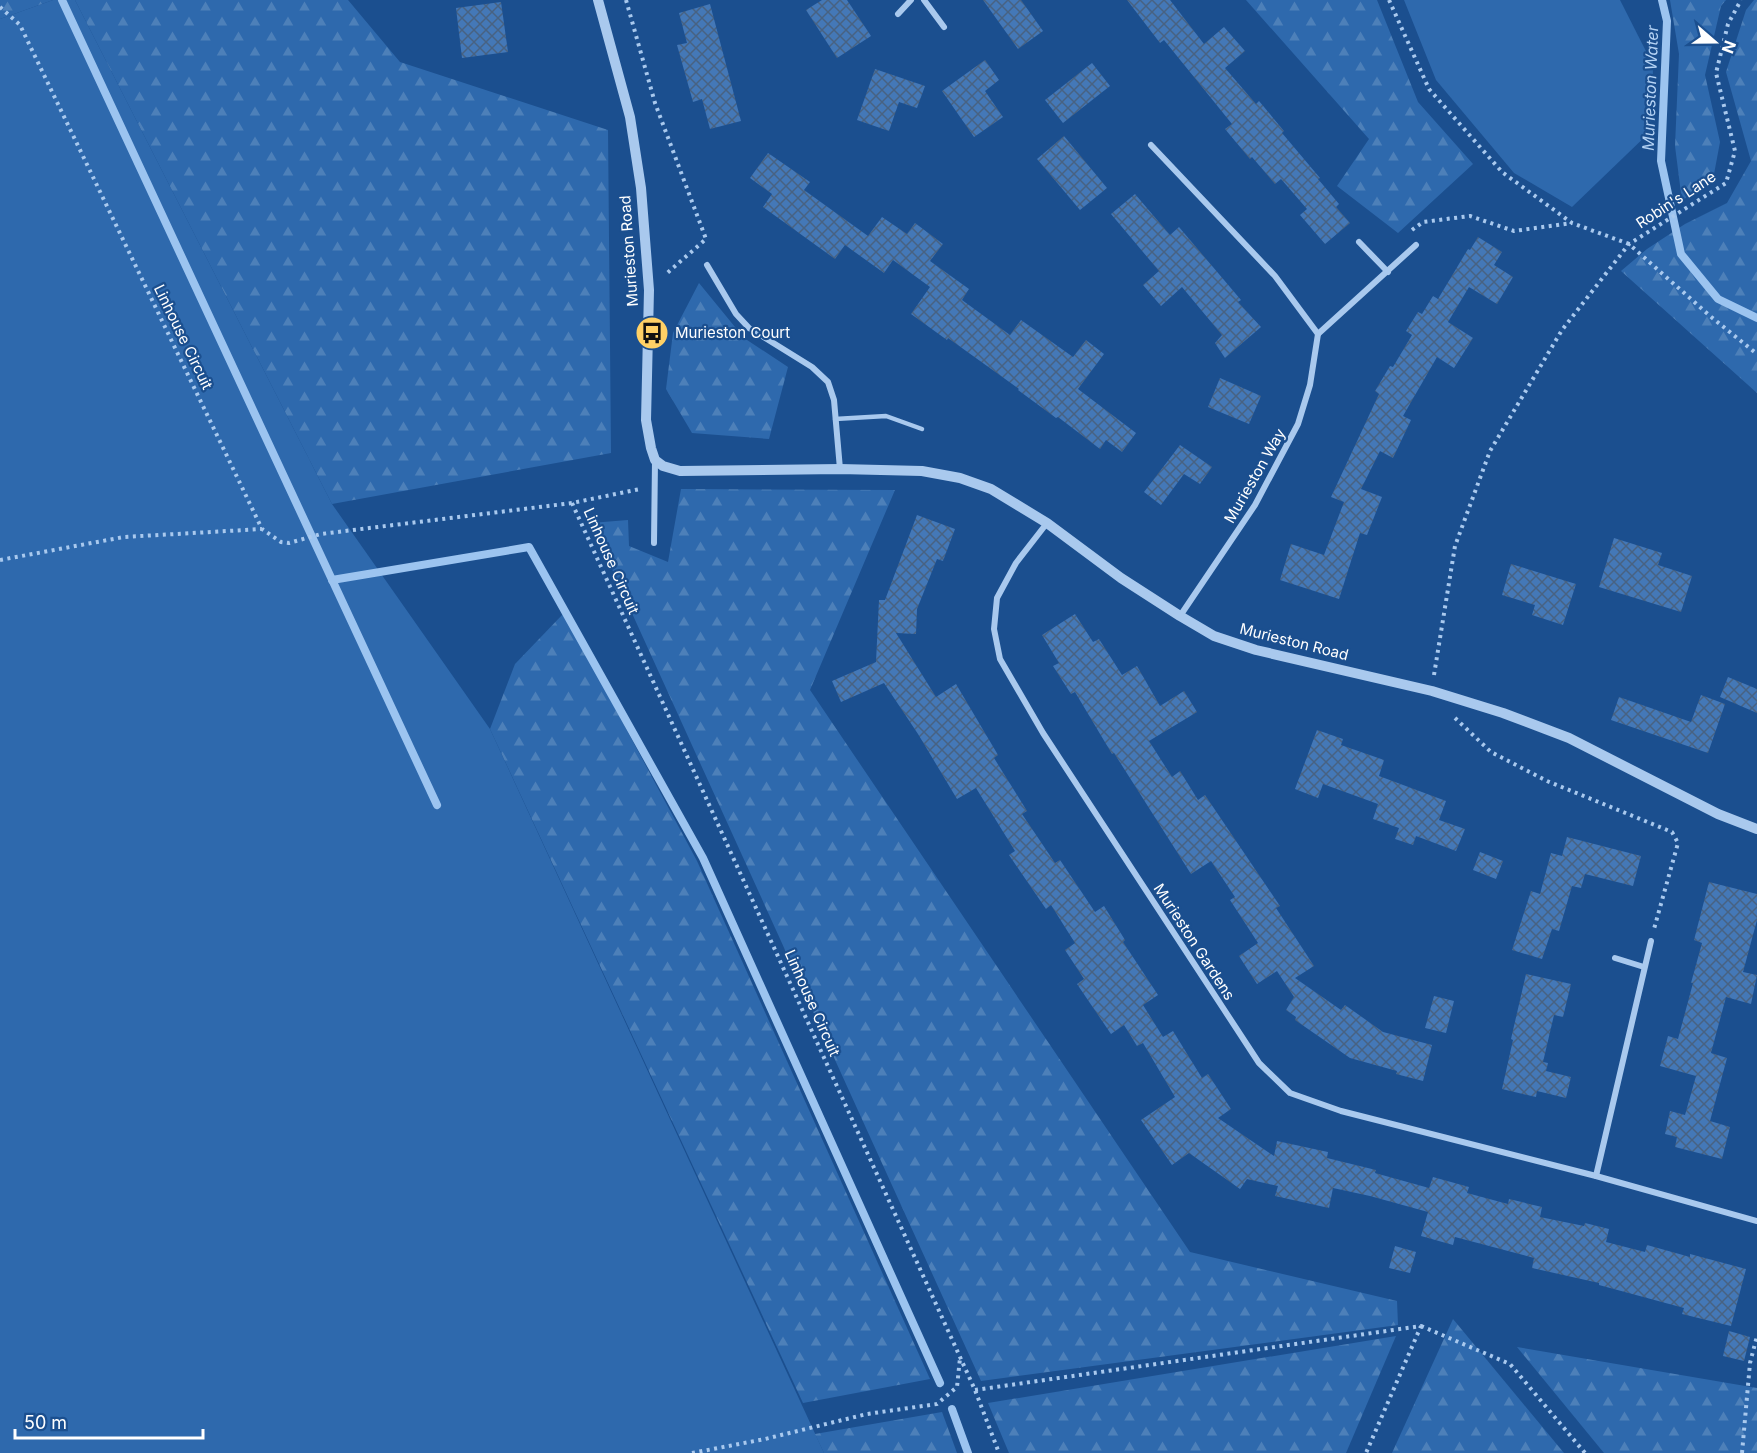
<svg xmlns="http://www.w3.org/2000/svg" width="1757" height="1453" viewBox="0 0 1757 1453" font-family="Inter,sans-serif">
<defs>
<pattern id="forest-firs" width="22" height="20" patternUnits="userSpaceOnUse" patternTransform="scale(1.5)"><rect width="22" height="20" fill="#2e69ad"/><path d="M5 1l3.5 6h-7zM16 11l3.5 6h-7z" fill="#4d80b9"/></pattern>
<pattern id="building-cross-hatch" width="8" height="8" patternUnits="userSpaceOnUse" patternTransform="scale(1.5)"><rect width="8" height="8" fill="#4478b7"/><path d="M0 0l8 8M0 8l8-8" fill="none" stroke="#486282"/></pattern>
</defs>
<rect width="100%" height="100%" fill="#1b4f8f"/>
<!-- green -->
<g fill="#2e69ad">
<path d="M53,0H75L332,504L490,729L824,1453H0V19Z"/>
<path d="M1404,0H1620L1653,65L1652,130L1572,207L1514,173L1436,80Z"/>
</g>
<!-- forest -->
<g fill="url(#forest-firs)">
<path d="M0,0H53L0,19Z"/>
<path d="M75,0H348L400,62L608,130L611,453L332,504Z"/>
<path d="M1246,0H1377L1418,102L1473,164L1398,233L1337,186L1369,139Z"/>
<path d="M1670,0H1726L1721,6L1705,75L1720,142L1714,174L1682,201L1675,146L1679,54Z"/>
<path d="M1754,0H1757V393L1621,271L1647,249L1685,224L1727,203L1751,161L1726,72L1746,10Z"/>
<path d="M699,283L744,338L788,367L769,439L692,433L666,389L673,333Z"/>
<path d="M681,489L895,490L810,690L1190,1252L1397,1301L1398,1325L981,1381L591,523L628,520L629,546L668,562Z"/>
<path d="M564,613L697,861L930,1379L803,1403L490,729L515,664Z"/>
<path d="M1453,1319L1564,1453H1392Z"/>
<path d="M1396,1336L1346,1453H1009L988,1403Z"/>
<path d="M1517,1347L1757,1388V1453H1604Z"/>
<path d="M942,1412L957,1453H824L815,1434Z"/>
</g>
<g fill="none" stroke-linecap="round" stroke-linejoin="round">
<!-- stream -->
<g stroke="#9cc4f0" stroke-width="8">
<path d="M62,0L437,805"/>
<path d="M1662,0L1667,21L1661,161L1681,254L1718,299L1757,318"/>
<path d="M332,580L529,547L703,858L940,1383"/>
<path d="M952,1409L968,1453"/>
</g>
</g>
<!-- building -->
<g fill="url(#building-cross-hatch)">
<path d="M822,0H847L871,36L837,58L806,10Z"/>
<path d="M983,0H1021L1043,31L1018,49Z"/>
<path d="M1127,0H1170L1204,44L1224,27L1245,51L1225,68L1256,104L1259,101L1284,131L1282,133L1320,178L1318,179L1339,204L1336,207L1350,223L1325,244L1300,215L1307,209L1281,179L1275,184L1252,157L1250,159L1225,129L1232,124L1164,40L1160,43Z"/>
<path d="M501,2L508,52L462,58L456,8Z"/>
<path d="M710,4L741,121L710,129L702,99L693,102L677,45L687,43L679,13Z"/>
<path d="M985,60L999,80L985,91L1003,117L974,137L942,91Z"/>
<path d="M1092,63L1110,86L1063,123L1045,100Z"/>
<path d="M875,69L925,86L917,108L899,102L889,131L857,120Z"/>
<path d="M1064,136L1107,188L1080,210L1037,159Z"/>
<path d="M768,153L810,182L804,190L868,236L882,217L907,234L915,223L943,244L930,261L969,289L962,300L1010,335L1021,320L1073,357L1086,340L1104,354L1078,389L1136,433L1122,452L1106,440L1100,449L1058,417L1056,418L1018,390L1019,389L948,338L947,340L911,314L930,287L893,260L884,273L845,245L835,259L763,207L772,194L750,178Z"/>
<path d="M1135,194L1170,235L1179,227L1241,300L1238,302L1261,327L1225,358L1215,343L1222,335L1182,287L1161,306L1143,285L1159,271L1111,214Z"/>
<path d="M1478,237L1502,252L1494,265L1513,277L1497,304L1469,287L1448,322L1473,338L1454,368L1437,357L1403,416L1411,420L1393,458L1380,451L1361,489L1382,497L1367,535L1360,533L1339,599L1280,580L1291,544L1324,555L1344,502L1331,497L1379,394L1375,391L1390,366L1393,367L1412,335L1406,331L1418,312L1422,314L1433,296L1438,299L1468,249L1470,250Z"/>
<path d="M1220,378L1261,396L1249,424L1208,407Z"/>
<path d="M1180,445L1212,467L1200,484L1184,474L1161,505L1144,492Z"/>
<path d="M917,515L955,529L943,561L937,559L917,609L916,634L896,633L936,697L956,684L998,755L994,758L1027,811L1022,814L1055,863L1060,860L1095,912L1104,906L1125,940L1123,942L1158,995L1143,1005L1163,1037L1173,1031L1202,1078L1208,1074L1231,1109L1218,1118L1274,1156L1277,1141L1328,1152L1327,1158L1376,1170L1375,1173L1429,1188L1433,1177L1469,1187L1467,1193L1508,1204L1509,1199L1542,1207L1540,1217L1584,1226L1585,1223L1609,1229L1606,1242L1645,1252L1647,1245L1690,1257V1254L1746,1269L1731,1326L1682,1314L1684,1308L1599,1285V1283L1532,1268L1534,1258L1455,1237L1453,1245L1421,1236L1428,1212L1370,1196L1333,1188L1329,1208L1275,1196L1278,1186L1247,1179L1240,1189L1189,1153L1172,1165L1141,1120L1175,1097L1143,1043L1137,1046L1124,1025L1111,1034L1077,984L1084,979L1065,950L1075,943L1051,905L1046,909L1009,855L1015,851L976,788L957,799L918,734L884,683L841,702L832,681L876,662L879,600H885Z"/>
<path d="M1614,538L1662,553L1658,565L1692,576L1681,612L1599,587Z"/>
<path d="M1511,564L1576,584L1563,625L1532,615L1535,605L1502,595Z"/>
<path d="M1075,614L1093,642L1099,639L1122,675L1137,666L1160,706L1184,691L1197,712L1149,741L1172,777L1180,771L1198,800L1205,795L1280,906L1276,908L1314,966L1295,978L1341,1010L1345,1005L1383,1032L1432,1045L1423,1081L1396,1074L1397,1071L1350,1058L1295,1020L1296,1017L1286,1010L1294,997L1277,971L1257,984L1239,956L1258,943L1230,900L1235,897L1211,861L1191,874L1114,753L1112,754L1075,692L1071,694L1053,666L1059,663L1042,635Z"/>
<path d="M1728,677L1757,689V713L1720,697Z"/>
<path d="M1701,695L1725,704L1708,753L1611,720L1619,697L1691,722Z"/>
<path d="M1317,730L1343,739L1341,745L1384,760L1379,776L1446,801L1439,820L1465,829L1456,851L1416,836L1413,845L1395,839L1399,828L1373,819L1378,804L1323,784L1318,798L1295,789Z"/>
<path d="M1567,837L1641,856L1633,886L1585,874L1581,888L1572,886L1559,931L1552,929L1542,959L1512,950L1531,891L1540,894L1551,853L1562,856Z"/>
<path d="M1480,852L1503,861L1496,879L1473,870Z"/>
<path d="M1709,882L1757,894V920L1743,972L1757,975L1751,1004L1726,997L1711,1053L1727,1058L1710,1121L1730,1127L1722,1159L1675,1147L1677,1137L1665,1134L1670,1111L1685,1115L1696,1076L1660,1066L1668,1036L1678,1039L1693,983H1691L1702,943L1694,940Z"/>
<path d="M1526,974L1571,984L1563,1017L1554,1015L1543,1062L1548,1063L1546,1071L1571,1077L1566,1098L1537,1091L1536,1097L1502,1089L1513,1040L1511,1039Z"/>
<path d="M1434,996L1454,1001L1446,1033L1425,1028Z"/>
<path d="M1395,1246L1416,1252L1410,1273L1389,1268Z"/>
<path d="M1729,1331L1750,1337L1744,1361L1723,1356Z"/>
</g>
<g fill="none" stroke-linecap="round" stroke-linejoin="round">
<!-- path -->
<g stroke="#a9c9ee" stroke-width="4" stroke-dasharray="3 4.5" stroke-linecap="butt">
<path d="M626,0L655,103L706,239L666,274"/>
<path d="M1389,0L1429,89L1502,172L1572,223L1629,244L1710,316L1757,354"/>
<path d="M0,7L20,25L262,529L281,542L289,543L321,534L572,503L640,489"/>
<path d="M1412,230L1423,222L1470,216L1514,231L1572,223"/>
<path d="M572,503L975,1390L999,1453"/>
<path d="M0,560L124,537L262,529"/>
<path d="M1434,675L1455,546L1490,451L1562,330L1629,244L1726,183L1735,151L1716,73L1728,24L1741,0"/>
<path d="M1455,718L1491,752L1547,781L1672,832L1678,843L1654,929"/>
<path d="M1421,1326L1510,1364L1585,1453"/>
<path d="M975,1390L1421,1326L1366,1453"/>
<path d="M692,1453L765,1439L867,1414L937,1404L957,1387L960,1358"/>
<path d="M1742,1453L1750,1363L1757,1336"/>
</g>
<!-- service -->
<path stroke="#a9c9ee" stroke-width="4.5" d="M835,419L886,416L922,429"/>
<!-- minor -->
<g stroke="#a9c9ee" stroke-width="6">
<path d="M924,0L944,27"/>
<path d="M898,14L911,0"/>
<path d="M1151,145L1275,276L1318,334L1310,385L1298,424L1255,505L1180,616"/>
<path d="M1359,242L1388,272"/>
<path d="M707,265L736,314L749,328L812,367L828,382L834,400L840,469"/>
<path d="M1318,334L1416,245"/>
<path d="M1047,523L1016,563L997,598L994,629L1000,659L1043,733L1259,1063L1290,1093L1341,1111L1596,1176L1651,941"/>
<path d="M654,543L655,461"/>
<path d="M1615,958L1644,967"/>
<path d="M1596,1176L1757,1221"/>
</g>
<!-- tertiary -->
<path stroke="#a9c9ee" stroke-width="10" d="M598,0L630,117L641,188L649,290L646,420L651,448L655,460L663,466L680,471L840,469L922,471L960,478L991,489L1047,523L1121,578L1180,616L1214,636L1256,650L1432,691L1503,713L1569,738L1718,814L1757,829"/>
</g>
<!-- icons -->
<defs>
<g id="bus-disc" transform="scale(1.725)"><circle r="9.5" fill="#ffd166" stroke="#1b4f8f"/><path d="M-5-6H5V4H4V6H2V4H-2V6H-4V4H-5ZM-3.5-4V0h7V-4ZM-3.5 1.2v1.5H-2V1.2ZM2 1.2v1.5H3.5V1.2Z" fill="#111"/></g>
</defs>
<g fill-rule="evenodd">
<use href="#bus-disc" x="652" y="333"/>
</g>
<g text-anchor="middle" stroke-width="4.5" stroke-linejoin="round" paint-order="stroke">
<!-- street labels -->
<g font-size="15" fill="#fff" stroke="#1b4f8f">
<text transform="translate(1676 200) rotate(-33)" y="5">Robin's Lane</text>
<text transform="translate(629 251) rotate(-94)" y="5">Murieston Road</text>
<text transform="translate(183 337) rotate(64)" y="5">Linhouse Circuit</text>
<text transform="translate(1255 476) rotate(-60)" y="5">Murieston Way</text>
<text transform="translate(611 561) rotate(66)" y="5">Linhouse Circuit</text>
<text transform="translate(1294 642) rotate(14)" y="5">Murieston Road</text>
<text transform="translate(1194 942) rotate(57)" y="5">Murieston Gardens</text>
<text transform="translate(812 1003) rotate(66)" y="5">Linhouse Circuit</text>
</g>
<!-- poi labels -->
<g font-size="15" fill="#fff" stroke="#1b4f8f" text-anchor="start">
<text x="675" y="338">Murieston Court</text>
</g>
<!-- water labels -->
<g font-size="16" font-style="italic" fill="#b5d3f5" stroke="#1b4f8f">
<text transform="translate(1650 88) rotate(-88)" y="6">Murieston Water</text>
</g>
</g>
<!-- north arrow -->
<g transform="translate(1715 42) rotate(110)" stroke="#1b4f8f" stroke-width="4.5" paint-order="stroke">
<path d="M0-4.5L10 22L0 15L-10 22Z" fill="#ffffff"/>
<text y="-9" font-size="16" font-weight="bold" text-anchor="middle" fill="#ffffff">N</text>
</g>
<!-- scale -->
<path d="M15 1429v9h188v-9" fill="none" stroke="#ffffff" stroke-width="3"/>
<text x="24" y="1429" font-size="18" fill="#ffffff" stroke="#1b4f8f" stroke-width="4.5" paint-order="stroke">50 m</text>
</svg>
